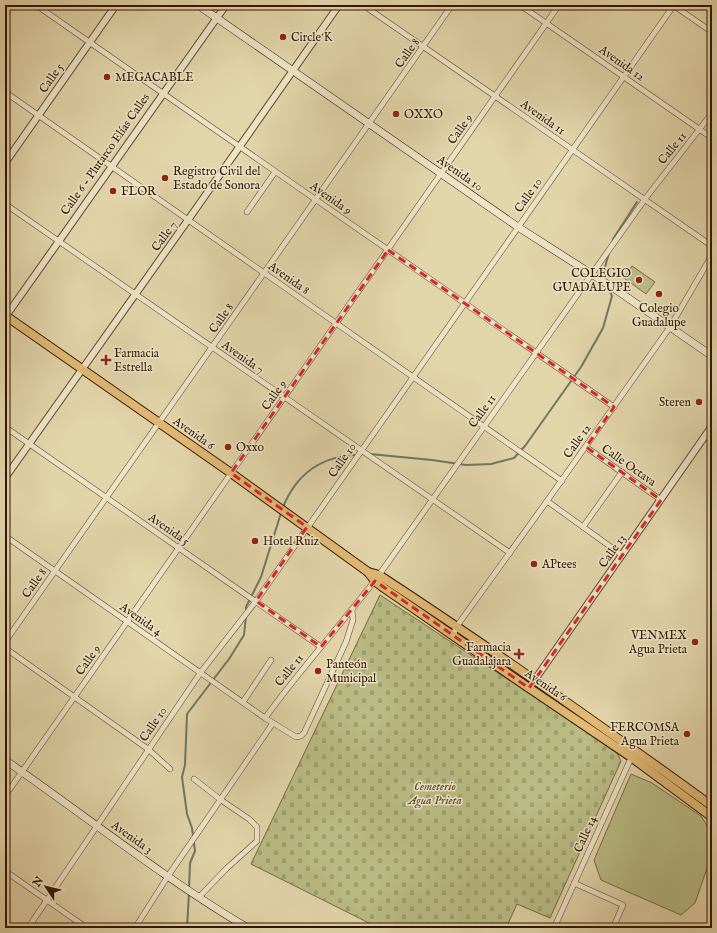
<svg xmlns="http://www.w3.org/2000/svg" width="717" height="933" viewBox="0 0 717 933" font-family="'IM FELL English',serif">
<defs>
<pattern id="cemetery-stones" width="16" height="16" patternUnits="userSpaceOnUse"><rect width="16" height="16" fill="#babc84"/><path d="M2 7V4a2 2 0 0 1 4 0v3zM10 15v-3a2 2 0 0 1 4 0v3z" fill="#a0a170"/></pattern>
</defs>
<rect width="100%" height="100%" fill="#e3d5aa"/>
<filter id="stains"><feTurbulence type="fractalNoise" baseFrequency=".005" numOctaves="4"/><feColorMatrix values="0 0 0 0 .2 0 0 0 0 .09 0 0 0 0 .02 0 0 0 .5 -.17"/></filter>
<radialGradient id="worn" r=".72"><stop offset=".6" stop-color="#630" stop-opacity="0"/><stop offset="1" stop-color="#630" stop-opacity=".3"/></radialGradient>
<!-- green -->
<g fill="#babc84" stroke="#766842">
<path d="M632,266L655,282L646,294L624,278Z"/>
<path d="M631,774L652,783L701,816L710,830L712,837V854L695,903L681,915L601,880L594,860Z"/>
</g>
<!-- cemetery -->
<path fill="url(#cemetery-stones)" stroke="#766842" d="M380,595L616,751L621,761L550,918L517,904L506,928H379L251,864Z"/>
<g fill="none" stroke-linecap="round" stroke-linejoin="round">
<!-- stream -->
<g stroke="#6e7763" stroke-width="2">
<path d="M612,243L613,239L637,202"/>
<path d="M605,279L603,274L609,253"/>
<path d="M370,454L432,460L466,465L491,464L514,458L525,446L581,367L603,328L612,296L608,287"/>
<path d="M283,507C297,473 321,456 358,455"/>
<path d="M246,612V607L261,577L281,513"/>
<path d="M189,889L190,863L195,851L192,828L187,814L182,777L185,765L187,714L229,659L244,635L246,616"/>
<path d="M187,928L189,893"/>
</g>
<!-- minor casing -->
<g stroke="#5e452b" stroke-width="6">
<g id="minor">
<path d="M36,5L614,407"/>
<path d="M363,5L712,246"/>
<path d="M520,5L712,138"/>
<path d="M673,5L712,32"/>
<path d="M5,92L562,481"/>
<path d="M5,204L510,553"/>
<path d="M247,212L275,172"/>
<path d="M5,427L321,647"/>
<path d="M586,447L661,500"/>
<path d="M547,501L622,555"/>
<path d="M583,527L622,472"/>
<path d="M5,536L265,718L296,737L301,736L304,733L346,642L353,620L352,610"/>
<path d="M453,635L457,626L547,501L670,327L712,255"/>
<path d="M5,642L452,5"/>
<path d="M5,648L148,749L170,769"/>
<path d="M243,702L271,660"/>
<path d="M265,718C301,668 342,624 379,575L645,199L712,113"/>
<path d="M194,779L221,800L249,819L257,827V841L227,868L199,897"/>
<path d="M5,796L559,5"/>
<path d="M5,871L87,928"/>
<path d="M574,883L623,905L613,928"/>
<path d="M28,928L201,672L256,601L674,5"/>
<path d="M135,928L168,876L273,723"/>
<path d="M554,928L632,756"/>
</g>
</g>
<!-- tertiary casing -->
<g stroke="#5e452b" stroke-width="8">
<g id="tertiary">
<path d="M5,163L116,5"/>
<path d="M6,316L226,5"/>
<path d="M5,478L188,220L339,5"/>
<path d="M529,688L712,426"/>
</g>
</g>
<!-- secondary casing -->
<g stroke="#311501" stroke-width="8">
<g id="secondary">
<path d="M198,5L518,227L615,289L712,356"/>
<path d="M5,760C86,816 163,878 248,928"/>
</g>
</g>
<!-- primary casing -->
<g stroke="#311501" stroke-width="10">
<g id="primary">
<path d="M5,317L6,316L231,473L368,572L379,575C492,649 603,727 712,806"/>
<path d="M368,572L375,581L384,588L529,688L631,757L712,817"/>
</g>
</g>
<!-- minor -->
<use href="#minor" stroke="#ede4c8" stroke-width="5"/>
<!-- tertiary -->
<use href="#tertiary" stroke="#ede4c8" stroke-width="6"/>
<!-- secondary -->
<use href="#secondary" stroke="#ede4c8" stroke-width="7"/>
<!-- primary -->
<use href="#primary" stroke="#e2ba75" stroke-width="8"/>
</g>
<!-- marked area -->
<path fill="none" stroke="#d62828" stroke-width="3" stroke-dasharray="8 5" stroke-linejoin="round" d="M388,250L614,407L586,447L661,500L529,688L375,581L321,647L256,601L307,527L231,473Z"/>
<!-- markers -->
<g fill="#8f2418" stroke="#ede4c8" stroke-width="1.5">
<circle cx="283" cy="37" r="4"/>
<circle cx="107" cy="77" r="4"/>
<circle cx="396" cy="114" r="4"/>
<circle cx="165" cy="178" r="4"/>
<circle cx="113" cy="191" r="4"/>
<circle cx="639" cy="280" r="4"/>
<circle cx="659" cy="294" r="4"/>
<path d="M104 354h4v4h4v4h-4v4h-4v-4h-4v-4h4z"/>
<circle cx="699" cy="402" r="4"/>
<circle cx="228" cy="447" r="4"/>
<circle cx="255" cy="541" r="4"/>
<circle cx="534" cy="564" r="4"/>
<circle cx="695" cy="642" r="4"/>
<path d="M517 648h4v4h4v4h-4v4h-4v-4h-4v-4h4z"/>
<circle cx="318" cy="671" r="4"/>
<circle cx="687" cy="734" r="4"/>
</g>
<g text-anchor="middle" stroke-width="3" stroke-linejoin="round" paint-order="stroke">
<!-- poi labels -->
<g font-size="12" fill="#311501" stroke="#ede4c8" text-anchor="start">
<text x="291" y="41">Circle K</text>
<text x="115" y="81">MEGACABLE</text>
<text x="404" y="118">OXXO</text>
<text x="173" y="175">Registro Civil del<tspan x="173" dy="14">Estado de Sonora</tspan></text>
<text x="121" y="195">FLOR</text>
<text x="631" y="277" text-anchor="end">COLEGIO<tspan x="631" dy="14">GUADALUPE</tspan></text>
<text x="659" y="312" text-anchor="middle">Colegio<tspan x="659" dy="14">Guadalupe</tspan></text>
<text x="114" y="357">Farmacia<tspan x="114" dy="14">Estrella</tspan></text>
<text x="691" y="406" text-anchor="end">Steren</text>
<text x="236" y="451">Oxxo</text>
<text x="263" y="545">Hotel Ruiz</text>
<text x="542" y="568">APtees</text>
<text x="687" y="639" text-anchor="end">VENMEX<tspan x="687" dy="14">Agua Prieta</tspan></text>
<text x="511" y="651" text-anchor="end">Farmacia<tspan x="511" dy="14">Guadalajara</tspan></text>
<text x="326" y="668">Panteón<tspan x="326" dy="14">Municipal</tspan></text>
<text x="679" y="731" text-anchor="end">FERCOMSA<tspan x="679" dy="14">Agua Prieta</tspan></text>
</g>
<!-- street labels -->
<g font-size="12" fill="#311501" stroke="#ede4c8">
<text transform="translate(407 53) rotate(-55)" y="4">Calle 8</text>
<text transform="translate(622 63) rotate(35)" y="4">Avenida 12</text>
<text transform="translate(51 78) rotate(-55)" y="4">Calle 5</text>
<text transform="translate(543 117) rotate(35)" y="4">Avenida 11</text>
<text transform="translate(460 129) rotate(-55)" y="4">Calle 9</text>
<text transform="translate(672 148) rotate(-51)" y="4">Calle 11</text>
<text transform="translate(105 154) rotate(-55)" y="4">Calle 6 - Plutarco Elías Calles</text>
<text transform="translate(460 173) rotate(35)" y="4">Avenida 10</text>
<text transform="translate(528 195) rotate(-55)" y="4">Calle 10</text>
<text transform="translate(331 198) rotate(35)" y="4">Avenida 9</text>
<text transform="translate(164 236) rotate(-54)" y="4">Calle 7</text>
<text transform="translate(289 278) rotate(35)" y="4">Avenida 8</text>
<text transform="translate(221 318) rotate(-55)" y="4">Calle 8</text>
<text transform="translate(243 357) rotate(35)" y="4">Avenida 7</text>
<text transform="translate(274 395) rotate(-55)" y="4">Calle 9</text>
<text transform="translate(482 411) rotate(-54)" y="4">Calle 11</text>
<text transform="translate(194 433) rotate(35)" y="4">Avenida 6</text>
<text transform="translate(577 441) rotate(-55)" y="4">Calle 12</text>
<text transform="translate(342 460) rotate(-55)" y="4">Calle 10</text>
<text transform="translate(629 465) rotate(35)" y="4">Calle Octava</text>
<text transform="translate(169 529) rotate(35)" y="4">Avenida 5</text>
<text transform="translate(612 551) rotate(-55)" y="4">Calle 13</text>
<text transform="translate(34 583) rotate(-55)" y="4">Calle 8</text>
<text transform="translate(141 619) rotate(35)" y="4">Avenida 4</text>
<text transform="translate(88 660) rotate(-55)" y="4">Calle 9</text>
<text transform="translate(289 670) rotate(-51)" y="4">Calle 11</text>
<text transform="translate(546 685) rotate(34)" y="4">Avenida 6</text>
<text transform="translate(153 724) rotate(-56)" y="4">Calle 10</text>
<text transform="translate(585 834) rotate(-66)" y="4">Calle 14</text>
<text transform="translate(132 837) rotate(35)" y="4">Avenida 3</text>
</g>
<!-- park labels -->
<g font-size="12" font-style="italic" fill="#5a4728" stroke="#ede4c8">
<text x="435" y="790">Cemeterio<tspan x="435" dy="14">Agua Prieta</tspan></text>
</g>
</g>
<!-- margin -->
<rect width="717" height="933" fill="none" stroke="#e3d5aa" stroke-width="20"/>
<rect x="6" y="6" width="705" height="921" fill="none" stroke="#311501" stroke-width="2"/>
<rect x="10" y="10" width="697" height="913" fill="none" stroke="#311501"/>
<!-- north arrow -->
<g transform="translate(46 887) rotate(305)" stroke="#ede4c8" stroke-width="3" paint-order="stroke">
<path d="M0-3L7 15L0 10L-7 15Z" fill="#311501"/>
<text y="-6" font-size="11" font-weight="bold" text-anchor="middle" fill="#311501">N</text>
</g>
<rect width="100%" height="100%" filter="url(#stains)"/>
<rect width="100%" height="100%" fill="url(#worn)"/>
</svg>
